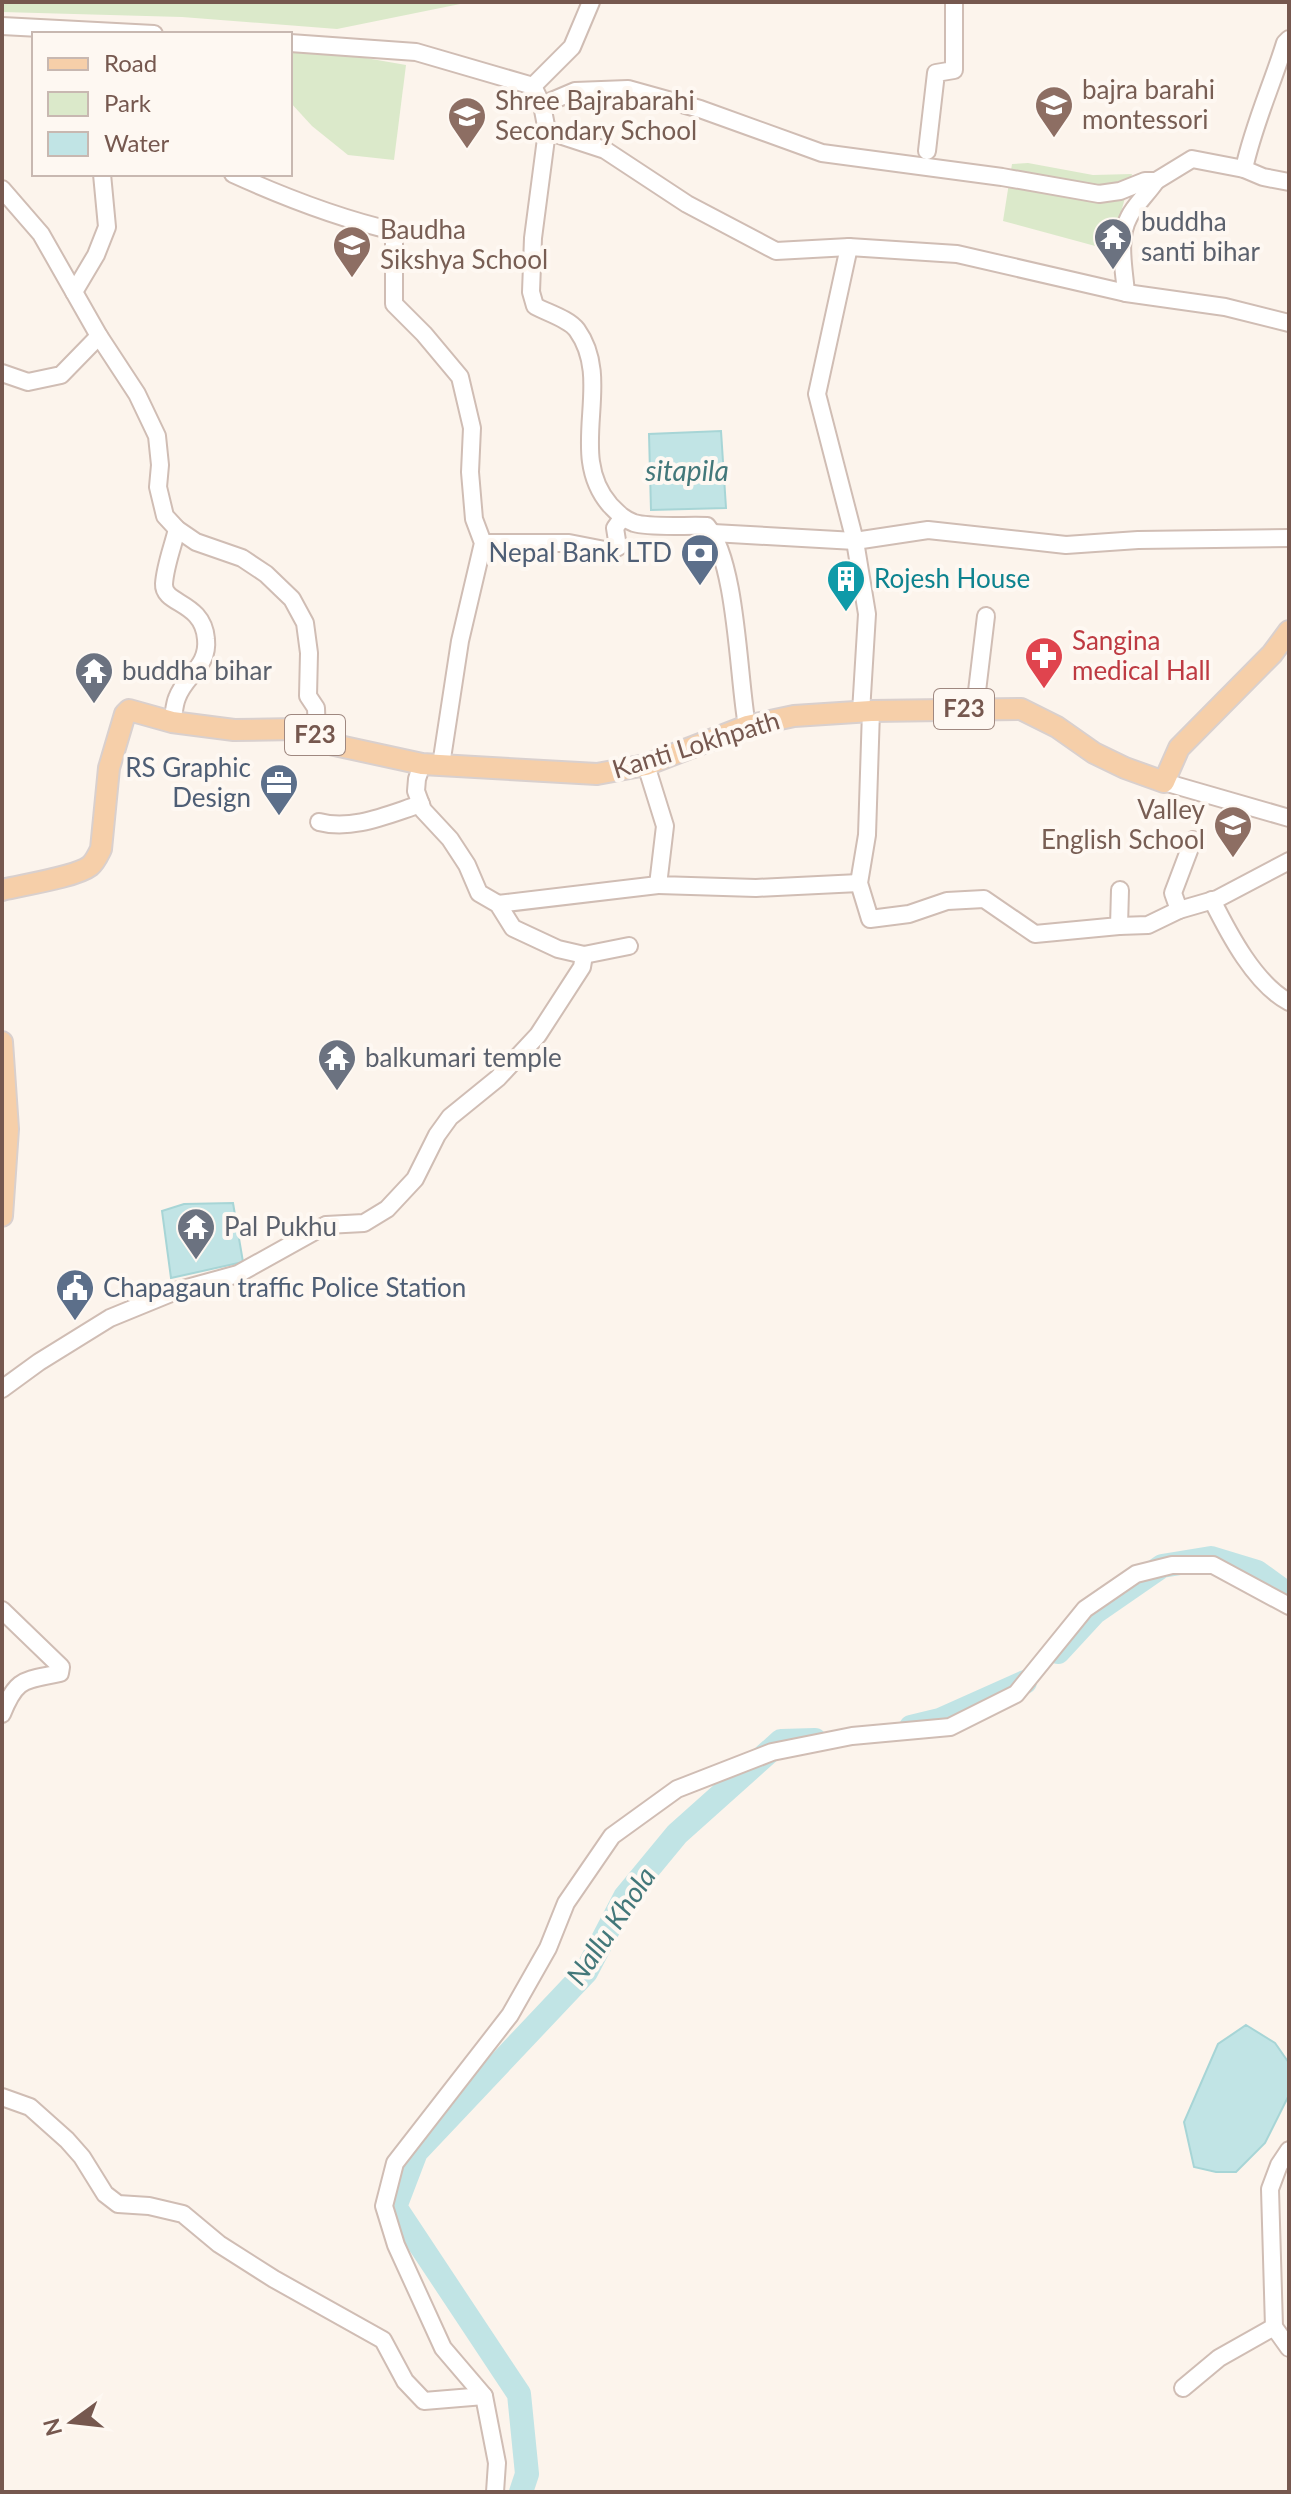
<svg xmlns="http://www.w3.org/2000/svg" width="1291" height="2494" viewBox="0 0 1291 2494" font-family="Lato,sans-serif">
<rect width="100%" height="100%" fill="#fcf4ec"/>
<!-- green -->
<g fill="#dbe9ca">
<path d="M2,2H470L337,29L182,17L2,12Z"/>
<path d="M314,49L406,65L394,160L348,155L312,126L290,102V51Z"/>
<path d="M1028,163L1093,175L1132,174L1110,250L1003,221L1012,164Z"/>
</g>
<!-- water -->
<g fill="#c1e4e5" stroke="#a7d5d6" stroke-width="2">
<path d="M721,431L726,508L651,510L649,434Z"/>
<path d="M233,1203L243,1262L171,1278L162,1211L184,1204Z"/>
<path d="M1246,2025L1275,2043L1289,2063V2095L1265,2143L1236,2172H1216L1194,2167L1184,2122L1218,2044Z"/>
</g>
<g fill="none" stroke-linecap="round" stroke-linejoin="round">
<!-- river -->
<g stroke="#c1e4e5" stroke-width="24">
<path d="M1058,1652L1094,1613L1162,1566L1211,1558L1257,1572L1289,1595"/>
<path d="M911,1727L940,1720L1025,1682"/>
<path d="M521,2492L527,2474L519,2394L395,2207L416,2152L586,1972L625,1897L677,1834L781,1741L815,1740"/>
</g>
<!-- minor casing -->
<g stroke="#d0bdb4" stroke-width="20">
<g id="minor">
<path d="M2,26L154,34"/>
<path d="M290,43L416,52L533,86L542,105L547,131L533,238L531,292L535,306C548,313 569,319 577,330C615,383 565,453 610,505C618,513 623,519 634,523C650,528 688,525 707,526C737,562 738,677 747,726"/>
<path d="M533,86L572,47L591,2"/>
<path d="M542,105L575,91L628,89L700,109L822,153L1002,177L1099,194L1120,191L1145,181H1156L1192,159L1244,169L1263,177L1289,182"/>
<path d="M547,131L605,150L687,204L776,251L849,247L957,254L1126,293C1124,268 1117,239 1129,217C1134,206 1148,193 1156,181"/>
<path d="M927,151L936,73L954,70V2"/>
<path d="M1244,169C1253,126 1272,85 1285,43L1289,39"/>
<path d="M233,174C286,198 337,218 394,231V304L424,334L460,377L472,428L470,472L474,519L483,543L460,641L441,765"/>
<path d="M2,189L41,234L99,336L137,394L157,436L160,465L158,487L165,516L177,529L196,542L242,558L266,574L292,599L305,623L309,653L308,696L316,708L317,735"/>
<path d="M849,247L817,394L855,541L867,614L861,712"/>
<path d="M74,292L96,255L107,227L102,174"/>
<path d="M1126,293L1225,307L1289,323"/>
<path d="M2,373L28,382L61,375L99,336"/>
<path d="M713,533L855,541L928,530L1066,545L1138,540L1289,538"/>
<path d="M483,543H569L610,551L618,547L615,528L622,518"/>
<path d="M975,708L986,616"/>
<path d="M871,711L867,835L859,883L870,919L909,914L947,901L984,899L1035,934L1119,926L1120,890"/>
<path d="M172,722C174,715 174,705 177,698C185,675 209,667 206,639C203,601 163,605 164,584C165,566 173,546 177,529"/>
<path d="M422,764L417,779L416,791L423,810L450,839L467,865L479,893L498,904L513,928L558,949L584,955L629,946"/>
<path d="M646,765L665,826L658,885L756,888L859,883"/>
<path d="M1164,782L1289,818"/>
<path d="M319,822C353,831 389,814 421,804"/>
<path d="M1212,900C1229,934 1255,984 1289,1002"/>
<path d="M498,904L658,885"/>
<path d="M1179,910L1217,899L1289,861"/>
<path d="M1119,926L1148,925L1179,910L1173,893L1193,840"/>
<path d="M2,1389L39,1362L110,1318L176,1291L238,1274L326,1225L364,1223L387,1209L415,1179L437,1135L450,1117L498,1078L538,1035L582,967L584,955"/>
<path d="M2,1610L61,1667L60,1673C24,1681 17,1677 2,1714"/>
<path d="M2,2097L30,2107L67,2140L82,2157L105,2194L118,2204L149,2206L183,2214L219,2244L274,2279L383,2340L405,2381L424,2401L484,2396"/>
<path d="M1289,2150L1279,2165L1270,2189L1274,2327L1289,2348"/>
<path d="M1183,2388L1219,2358L1274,2327"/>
<path d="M495,2492L497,2463L484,2396L443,2348L396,2245L384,2206L395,2163L510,2015L548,1948L566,1903L612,1836L677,1789L772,1752L852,1736L950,1727L1016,1694L1085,1609L1136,1574L1172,1565H1213L1289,1606"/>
</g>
</g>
<!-- major casing -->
<g stroke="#d9d0ce" stroke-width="24">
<g id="major">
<path d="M2,890C22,885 76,877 90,866C95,862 98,855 101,849L109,768L125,714L129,710L172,722L234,730L298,729L317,735L330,744L422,764L597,774L646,765L747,726L794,716L871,711L1021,709L1057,727L1094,753L1125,768L1164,782L1179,748L1272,654L1289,631"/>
<path d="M2,1042L8,1129L2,1216"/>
</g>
</g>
<!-- minor -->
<use href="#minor" stroke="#fff" stroke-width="16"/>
<!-- major -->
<use href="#major" stroke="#f6cfa9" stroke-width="20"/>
</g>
<!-- icons -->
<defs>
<g id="school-pin" transform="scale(2)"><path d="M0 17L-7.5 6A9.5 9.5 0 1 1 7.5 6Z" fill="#8d6e63" stroke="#fef8f2"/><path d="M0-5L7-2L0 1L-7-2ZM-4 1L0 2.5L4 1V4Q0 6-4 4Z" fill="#fff"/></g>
<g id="temple-pin" transform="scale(2)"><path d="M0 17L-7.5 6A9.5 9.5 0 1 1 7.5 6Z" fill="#6b7280" stroke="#fef8f2"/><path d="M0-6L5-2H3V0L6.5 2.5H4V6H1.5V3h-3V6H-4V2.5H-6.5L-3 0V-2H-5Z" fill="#fff"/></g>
<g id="bank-pin" transform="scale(2)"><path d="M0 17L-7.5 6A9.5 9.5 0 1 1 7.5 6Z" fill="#5c6f8a" stroke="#fef8f2"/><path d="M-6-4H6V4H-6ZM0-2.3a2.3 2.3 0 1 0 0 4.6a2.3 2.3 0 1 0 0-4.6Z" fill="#fff"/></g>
<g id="building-pin" transform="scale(2)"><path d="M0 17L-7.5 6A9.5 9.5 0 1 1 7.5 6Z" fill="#0f9aa8" stroke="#fef8f2"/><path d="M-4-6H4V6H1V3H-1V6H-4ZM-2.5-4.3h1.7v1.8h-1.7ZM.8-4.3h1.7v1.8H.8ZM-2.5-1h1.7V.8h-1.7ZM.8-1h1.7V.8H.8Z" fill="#fff"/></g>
<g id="pharmacy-pin" transform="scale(2)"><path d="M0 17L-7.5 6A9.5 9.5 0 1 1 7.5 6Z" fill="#e0444e" stroke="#fef8f2"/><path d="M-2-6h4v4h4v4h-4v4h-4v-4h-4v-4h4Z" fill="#fff"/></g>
<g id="office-pin" transform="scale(2)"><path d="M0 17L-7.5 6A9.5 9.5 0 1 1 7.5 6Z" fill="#5c6f8a" stroke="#fef8f2"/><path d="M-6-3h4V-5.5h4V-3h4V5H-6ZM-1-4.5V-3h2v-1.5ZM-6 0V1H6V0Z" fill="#fff"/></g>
<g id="civic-pin" transform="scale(2)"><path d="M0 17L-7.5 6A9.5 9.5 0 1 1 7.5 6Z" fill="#5c6f8a" stroke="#fef8f2"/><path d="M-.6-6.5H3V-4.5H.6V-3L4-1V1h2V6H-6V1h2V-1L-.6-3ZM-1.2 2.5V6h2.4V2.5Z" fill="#fff"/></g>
</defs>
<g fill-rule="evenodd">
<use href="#school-pin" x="1054" y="105"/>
<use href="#school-pin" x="467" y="116"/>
<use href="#temple-pin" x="1113" y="237"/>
<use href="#school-pin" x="352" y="245"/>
<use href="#bank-pin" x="700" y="553"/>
<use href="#building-pin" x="846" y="579"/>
<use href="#pharmacy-pin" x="1044" y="656"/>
<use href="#temple-pin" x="94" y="671"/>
<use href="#office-pin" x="279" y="783"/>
<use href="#school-pin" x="1233" y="825"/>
<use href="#temple-pin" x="337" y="1058"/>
<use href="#temple-pin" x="196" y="1227"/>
<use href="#civic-pin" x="75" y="1288"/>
</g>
<g text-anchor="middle" stroke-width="8" stroke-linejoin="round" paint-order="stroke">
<!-- shield labels -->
<g fill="#fef8f2" stroke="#9f8880" stroke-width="2">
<rect x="934" y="689" width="60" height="40" rx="6"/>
<rect x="285" y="715" width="60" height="40" rx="6"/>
</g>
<g font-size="24" font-weight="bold" fill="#76584f">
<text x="964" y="717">F23</text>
<text x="315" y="743">F23</text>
</g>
<!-- education labels -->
<g font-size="26" fill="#785e54" stroke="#fef8f2" text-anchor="start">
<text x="1082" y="99">bajra barahi<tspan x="1082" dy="30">montessori</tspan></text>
<text x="495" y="110">Shree Bajrabarahi<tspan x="495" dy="30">Secondary School</tspan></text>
<text x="380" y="239">Baudha<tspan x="380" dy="30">Sikshya School</tspan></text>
<text x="1205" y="819" text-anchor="end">Valley<tspan x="1205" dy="30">English School</tspan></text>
</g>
<!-- worship labels -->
<g font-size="26" fill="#5b616d" stroke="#fef8f2" text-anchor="start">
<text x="1141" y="231">buddha<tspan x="1141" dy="30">santi bihar</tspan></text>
<text x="122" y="680">buddha bihar</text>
<text x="365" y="1067">balkumari temple</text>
<text x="224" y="1236">Pal Pukhu</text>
</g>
<!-- service labels -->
<g font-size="26" fill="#4e5e75" stroke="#fef8f2" text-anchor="end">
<text x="672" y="562">Nepal Bank LTD</text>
<text x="251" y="777">RS Graphic<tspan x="251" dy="30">Design</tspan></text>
<text x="103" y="1297" text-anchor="start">Chapagaun traffic Police Station</text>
</g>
<!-- culture labels -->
<g font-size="26" fill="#0d838f" stroke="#fef8f2" text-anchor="start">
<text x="874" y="588">Rojesh House</text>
</g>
<!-- health labels -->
<g font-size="26" fill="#be3a42" stroke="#fef8f2" text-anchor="start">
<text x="1072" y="650">Sangina<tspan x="1072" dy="30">medical Hall</tspan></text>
</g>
<!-- street labels -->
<g font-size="26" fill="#76584f" stroke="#fef8f2">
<text transform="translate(696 745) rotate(-17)" y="9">Kanti Lokhpath</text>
</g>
<!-- water labels -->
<g font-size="28" font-style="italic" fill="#43787a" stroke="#fef8f2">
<text x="687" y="481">sitapila</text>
<text transform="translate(611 1926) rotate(-56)" y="10">Nallu Khola</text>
</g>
</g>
<!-- border -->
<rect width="1291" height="2494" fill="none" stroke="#76584f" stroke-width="8"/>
<!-- legend -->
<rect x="32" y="32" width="260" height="144" fill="#fef8f2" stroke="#c8b8b1" stroke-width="2"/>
<rect x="48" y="58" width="40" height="12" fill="#f6cfa9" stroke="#c8b8b1" stroke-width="2"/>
<text x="104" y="72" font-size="24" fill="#76584f">Road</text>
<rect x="48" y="92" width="40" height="24" fill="#dbe9ca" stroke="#c8b8b1" stroke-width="2"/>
<text x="104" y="112" font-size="24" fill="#76584f">Park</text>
<rect x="48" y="132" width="40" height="24" fill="#c1e4e5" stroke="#c8b8b1" stroke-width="2"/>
<text x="104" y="152" font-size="24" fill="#76584f">Water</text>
<!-- north arrow -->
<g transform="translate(72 2422) rotate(255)" stroke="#fef8f2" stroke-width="6" paint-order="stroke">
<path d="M0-6L14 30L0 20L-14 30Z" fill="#76584f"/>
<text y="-12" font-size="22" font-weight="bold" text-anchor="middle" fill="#76584f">N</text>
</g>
</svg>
